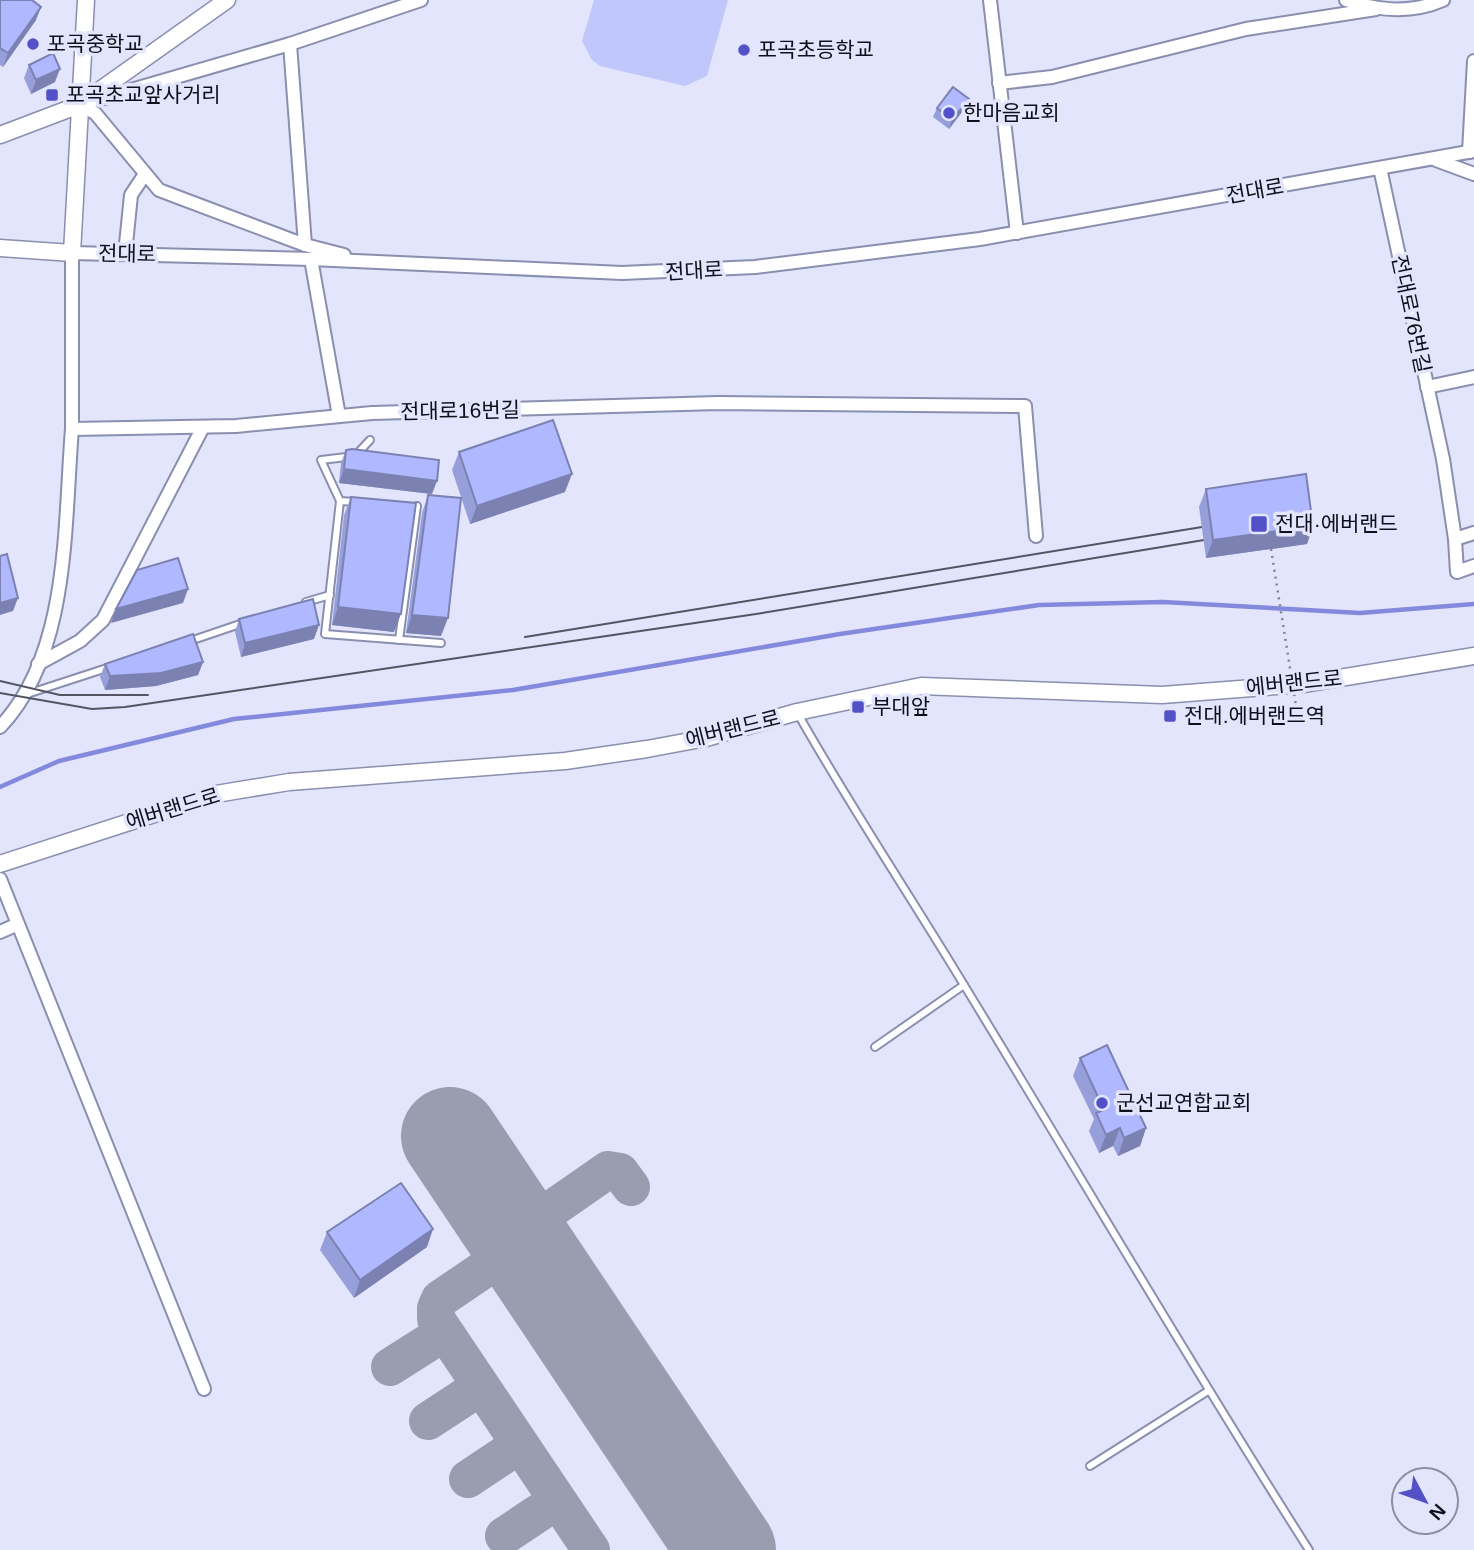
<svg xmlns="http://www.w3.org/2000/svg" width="1474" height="1550" viewBox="0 0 1474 1550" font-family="Helvetica,'Noto Sans KR',sans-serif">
<rect width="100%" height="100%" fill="#e2e5fb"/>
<!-- green -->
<path fill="#c0c7fa" d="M594,0H728L707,76L685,86L600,66L592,60L582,41Z"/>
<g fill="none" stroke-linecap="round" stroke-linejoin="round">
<!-- stream -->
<path stroke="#838ade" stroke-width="4.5" d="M0,787L59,761L234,719L513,690L840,634L1039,605L1163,602L1360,613L1474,604"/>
<!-- taxiway -->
<g stroke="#9a9daf" stroke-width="38">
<path d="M536,1220L608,1170L620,1172L631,1187"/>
<path d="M502,1257L440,1299L436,1308V1319L591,1550"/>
<path d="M390,1367L442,1334"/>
<path d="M428,1421L480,1387"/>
<path d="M468,1479L519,1445"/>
<path d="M504,1536L555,1502"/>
</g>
<!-- runway -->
<path stroke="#9a9daf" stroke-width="98" d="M450,1136L727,1550"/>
<!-- service casing -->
<g stroke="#8a8faf" stroke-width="10">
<g id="service">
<path d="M340,501L325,634L441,643"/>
<path d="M356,502L340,501L321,460L355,456L370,440"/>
<path d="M306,602L330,595"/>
<path d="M399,640L417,506"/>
<path d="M190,641L243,623"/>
<path d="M27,694L110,667"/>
<path d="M798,714C850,806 909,894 964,985C1079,1173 1190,1364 1309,1550"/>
<path d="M875,1047L964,985"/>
<path d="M1090,1466L1208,1391"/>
</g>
</g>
<!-- minor casing -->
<g stroke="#8a8faf" stroke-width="16">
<g id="minor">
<path d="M990,0L1017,233"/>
<path d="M1346,0C1379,11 1411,14 1443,0"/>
<path d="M290,44L421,0"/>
<path d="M999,83L1052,77L1246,29L1376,9"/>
<path d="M83,104L290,44L305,245"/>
<path d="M79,105L95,113L159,190L305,245L344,255"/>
<path d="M1469,152L1474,61"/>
<path d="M1436,160L1474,174"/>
<path d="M1380,168L1443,459L1455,539"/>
<path d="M125,254L131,195L145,174"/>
<path d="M311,259L339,416"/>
<path d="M1427,387L1474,377"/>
<path d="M1474,533L1455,539L1457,572L1474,566"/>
<path d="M1036,536L1025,406L718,403L372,413L236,426L72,429V253L311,259L622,273L755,267L980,239L1474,151"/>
<path d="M38,664L80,641L103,620L203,427"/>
<path d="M0,727C70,654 64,525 72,429"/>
<path d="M0,879L204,1389"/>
<path d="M0,932L16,925"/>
</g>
</g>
<!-- tertiary casing -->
<g stroke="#8a8faf" stroke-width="19">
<g id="tertiary">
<path d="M0,135L79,105L227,0"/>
<path d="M0,248L72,253L86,0"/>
<path d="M0,864L216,794L289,782L565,761L647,749L706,738L797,712L921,686L1162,695L1303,684L1474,656"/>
</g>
</g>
<!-- path -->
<path stroke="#828495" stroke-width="2.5" stroke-dasharray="2 5" stroke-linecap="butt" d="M1245,720L1297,712"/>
<!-- service -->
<use href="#service" stroke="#fff" stroke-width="6"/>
<!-- minor -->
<use href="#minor" stroke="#fff" stroke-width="12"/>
<!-- tertiary -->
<use href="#tertiary" stroke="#fff" stroke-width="16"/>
<!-- tram -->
<g stroke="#535563" stroke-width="2">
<path d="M525,637L1202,527"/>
<path d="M0,681L60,695H148"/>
<path d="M0,693L92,709L125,707L756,614L1204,540"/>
</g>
<!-- path-bridge -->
<path stroke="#828495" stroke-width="2.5" stroke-dasharray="2 5" stroke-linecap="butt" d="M1271,549L1297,712"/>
</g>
<!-- wall -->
<g fill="#979fdb">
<path d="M0,0L36,20L3,67L0,65Z"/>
<path d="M29,65L55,82L31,94L24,78Z"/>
<path d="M969,99L965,108L949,129L933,117L937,108Z"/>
<path d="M346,450L432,494L339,483L341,463Z"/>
<path d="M459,452L565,492L470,524L452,470Z"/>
<path d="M1206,489L1313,526L1307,544L1206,558L1199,507Z"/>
<path d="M428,495L441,636L406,633L422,513Z"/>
<path d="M351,497L394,632L332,625L344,515Z"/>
<path d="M239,619L314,639L241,657L235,632Z"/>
<path d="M203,662L198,675L156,686L105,690L100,677L105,664Z"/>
<path d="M1080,1058L1146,1128L1140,1146L1118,1156L1113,1146L1099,1153L1089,1131L1094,1119L1073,1076Z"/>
<path d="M327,1232L427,1247L354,1298L320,1250Z"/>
</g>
<!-- shaded-wall -->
<g fill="#7b82b2">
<path d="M41,7L36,20L3,67L8,53Z"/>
<path d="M60,69L55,82L31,94L36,80Z"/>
<path d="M969,99L965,108L949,129L952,120Z"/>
<path d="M344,469L437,481L432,494L339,483Z"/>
<path d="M572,474L565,492L470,524L477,506Z"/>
<path d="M1313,526L1307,544L1206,558L1213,540Z"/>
<path d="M188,589L183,603L111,623L116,609Z"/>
<path d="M18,598L13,611L0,615V603Z"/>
<path d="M338,607L401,614L394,632L332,625Z"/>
<path d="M412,615L448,618L441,636L406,633Z"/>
<path d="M319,625L314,639L241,657L245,643Z"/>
<path d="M203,662L198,675L156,686L105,690L110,676Z"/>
<path d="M1120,1128L1113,1146L1099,1153L1106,1135Z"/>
<path d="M1146,1128L1140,1146L1118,1156L1124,1138Z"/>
<path d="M433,1229L427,1247L354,1298L360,1280Z"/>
</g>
<!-- building -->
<g fill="#b0b9ff" stroke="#7b82b2" stroke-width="2">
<path d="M0,0H32L41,7L8,53L0,48Z"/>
<path d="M53,53L60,69L36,80L29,65Z"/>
<path d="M953,87L969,99L952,120L937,108Z"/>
<path d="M553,420L572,474L477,506L459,452Z"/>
<path d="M352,449L439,460L437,481L344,469L346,450Z"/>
<path d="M1306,474L1313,526L1213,540L1206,489Z"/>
<path d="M428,495L461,498L448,618L412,615Z"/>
<path d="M351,497L416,503L401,614L338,607Z"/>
<path d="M7,554L18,598L0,603V556Z"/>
<path d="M178,558L188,589L116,609L137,570Z"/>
<path d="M313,599L319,625L245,643L239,619Z"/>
<path d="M193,634L203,662L161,673L110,676L105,664Z"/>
<path d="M1107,1045L1146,1128L1124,1138L1120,1128L1106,1135L1096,1113L1104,1110L1080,1058Z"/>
<path d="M401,1183L433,1229L360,1280L327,1232Z"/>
</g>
<!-- markers -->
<g fill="#5351c8" stroke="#e2e5fb" stroke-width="2.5">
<circle cx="33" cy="44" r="7"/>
<circle cx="744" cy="50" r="7"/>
<rect x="45" y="88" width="14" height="14" rx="3.5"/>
<circle cx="949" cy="113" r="7"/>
<rect x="1250" y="515" width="18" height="18" rx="3.5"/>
<rect x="851" y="700" width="14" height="14" rx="3.5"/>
<rect x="1163" y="709" width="14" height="14" rx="3.5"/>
<circle cx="1102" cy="1103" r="7"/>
</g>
<g text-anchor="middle" stroke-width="7" stroke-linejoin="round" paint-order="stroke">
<!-- poi labels -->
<g font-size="21" fill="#0e0f1a" stroke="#e2e5fb" text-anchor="start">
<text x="47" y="51">포곡중학교</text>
<text x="758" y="57">포곡초등학교</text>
<text x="66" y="102">포곡초교앞사거리</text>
<text x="963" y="120">한마음교회</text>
<text x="1275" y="531">전대·에버랜드</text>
<text x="872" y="714">부대앞</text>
<text x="1184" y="723">전대.에버랜드역</text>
<text x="1116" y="1110">군선교연합교회</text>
</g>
<!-- street labels -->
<g font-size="21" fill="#0e0f1a" stroke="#e2e5fb">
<text transform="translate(1255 191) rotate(-10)" y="7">전대로</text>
<text transform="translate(127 254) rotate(1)" y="7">전대로</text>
<text transform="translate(694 271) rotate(-3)" y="7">전대로</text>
<text transform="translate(1411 314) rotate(78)" y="7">전대로76번길</text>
<text transform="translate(460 411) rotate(-1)" y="7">전대로16번길</text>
<text transform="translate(1294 683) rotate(-6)" y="7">에버랜드로</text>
<text transform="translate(733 729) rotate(-14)" y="7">에버랜드로</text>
<text transform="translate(173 809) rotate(-17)" y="7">에버랜드로</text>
</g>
</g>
<!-- north arrow -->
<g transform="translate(1425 1501) rotate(131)"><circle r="33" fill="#e2e5fb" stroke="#8d8fa1" stroke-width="2"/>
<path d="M0-5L12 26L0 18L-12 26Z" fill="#5351c8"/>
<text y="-10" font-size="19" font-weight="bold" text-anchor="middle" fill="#0e0f1a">N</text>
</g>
</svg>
